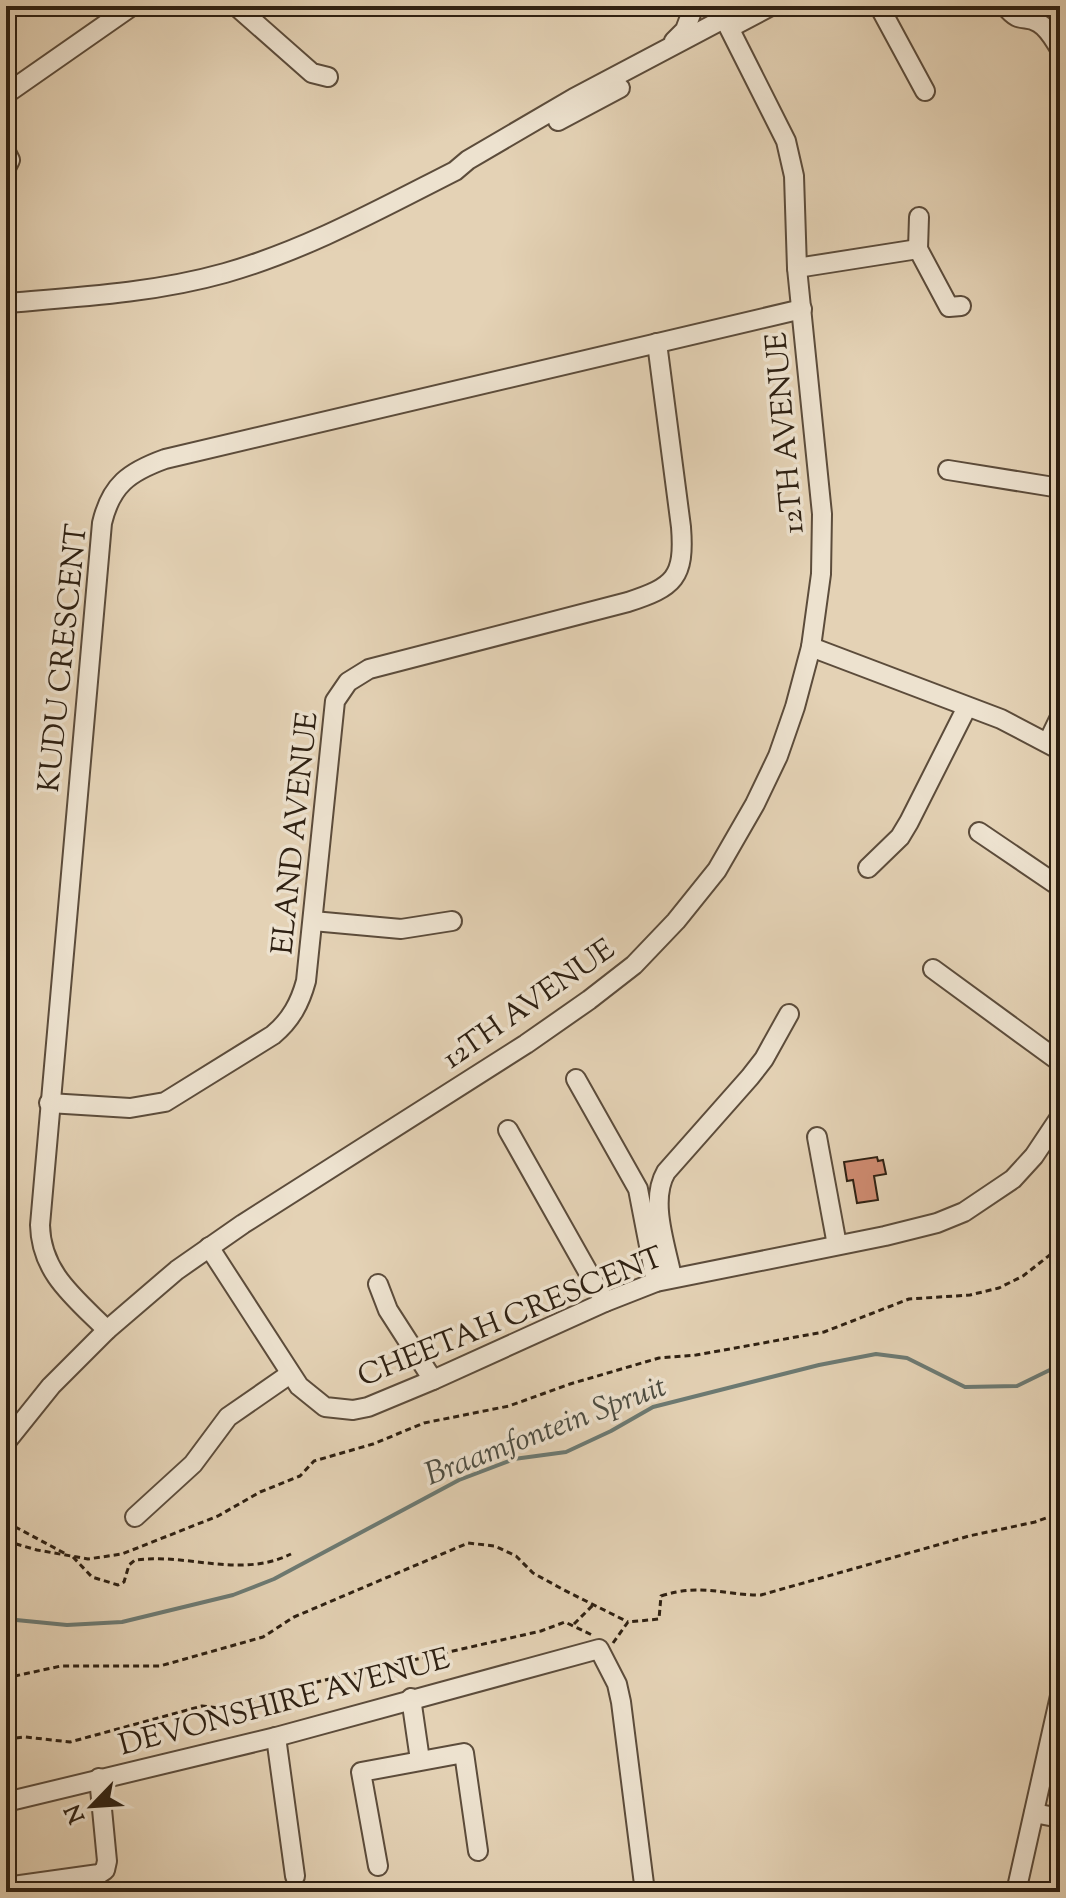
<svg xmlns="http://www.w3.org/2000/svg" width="1066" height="1898" viewBox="0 0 1066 1898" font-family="'Sorts Mill Goudy',serif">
<rect width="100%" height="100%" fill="#e4d2b5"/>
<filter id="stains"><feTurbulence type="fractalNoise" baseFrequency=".0025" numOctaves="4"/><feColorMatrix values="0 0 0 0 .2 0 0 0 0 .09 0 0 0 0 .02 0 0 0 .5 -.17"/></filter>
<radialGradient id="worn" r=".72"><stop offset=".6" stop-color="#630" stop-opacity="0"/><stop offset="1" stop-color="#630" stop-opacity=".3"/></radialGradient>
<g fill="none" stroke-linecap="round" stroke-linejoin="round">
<!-- stream -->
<path stroke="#6c7a73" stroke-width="4" d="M6,1619L67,1625L122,1622L233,1595L274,1579L459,1480L514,1459L566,1452L611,1431L653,1407L819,1365L876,1354L907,1358L965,1387L1017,1386L1060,1365"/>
</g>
<!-- building -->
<path fill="#d08c72" stroke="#2e2012" stroke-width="2" d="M877,1157L878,1161L883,1160L886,1174L874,1176L878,1200L857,1203L853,1180L847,1181L844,1162Z"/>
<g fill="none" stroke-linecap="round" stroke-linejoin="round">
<!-- minor casing -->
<g stroke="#5c4c3b" stroke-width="22">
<g id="minor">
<path d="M236,6L312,73L328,77"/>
<path d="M879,6L925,91"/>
<path d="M1005,6C1021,26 1024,13 1039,23C1049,29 1054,40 1060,49"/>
<path d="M737,24L771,6"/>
<path d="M674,41L685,30L694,6"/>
<path d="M6,94L132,6"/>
<path d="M558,121L620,88"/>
<path d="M6,152L10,160L6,168"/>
<path d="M919,217L918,249L949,307L961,306"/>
<path d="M797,268L918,249"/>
<path d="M6,303C79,297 154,293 225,273C306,250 380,209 455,171L468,160L574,98L748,6"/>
<path d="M948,470L1060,488"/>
<path d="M811,647L1001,719L1060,750"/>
<path d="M1048,742L1060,717"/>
<path d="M979,832L1060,887"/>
<path d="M868,868L900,837L909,822L967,707"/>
<path d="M313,921L401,929L452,921"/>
<path d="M933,969L1060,1062"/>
<path d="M576,1079L638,1189L656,1282"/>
<path d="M49,1103L130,1108L165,1102L273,1035C291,1020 300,1003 306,981L335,701L348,682L369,669L628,602C674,587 685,578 681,527L657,343"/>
<path d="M508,1130L605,1302"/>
<path d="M817,1137L837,1245"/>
<path d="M209,1247L299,1386L325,1407L353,1410L368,1407L433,1380L605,1302L656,1282L885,1236L937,1223L964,1212L1013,1179L1034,1156L1060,1117"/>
<path d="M672,1277C666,1246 649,1201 666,1172L750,1077L764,1059L789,1014"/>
<path d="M378,1284L388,1310L433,1380"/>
<path d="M107,1330C75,1298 41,1273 40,1225L102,523C111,485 129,472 165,459L802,309"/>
<path d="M6,1442L51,1386L107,1330L177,1270L243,1224L526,1044L589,1000L634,965L676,921L717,870L755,804L778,756L795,707L811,647L821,574L822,514L797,268L794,176L786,141L718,6"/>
<path d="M135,1517L193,1464L228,1417L290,1374"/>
<path d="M411,1698L420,1760"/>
<path d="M276,1737L295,1876"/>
<path d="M6,1802L276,1737L599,1649L617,1684L621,1702L645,1892"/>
<path d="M1034,1813L1060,1818"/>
<path d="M378,1866L361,1772L464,1753L478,1851"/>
<path d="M6,1887L99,1874L105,1870L107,1861L99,1778"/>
<path d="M1016,1892L1060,1696"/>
</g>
</g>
<!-- path -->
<g stroke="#2e2012" stroke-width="3" stroke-dasharray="6 4" stroke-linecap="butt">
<path d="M6,1522L66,1554"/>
<path d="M6,1541L37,1550L88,1559L122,1554L218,1516L260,1492L300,1476L314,1461L373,1444L424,1423L509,1406L570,1384L659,1358L696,1355L824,1332L909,1299L970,1295L999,1288L1023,1276L1060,1247"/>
<path d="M73,1557L92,1577L118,1585L124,1582L129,1565L135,1560C190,1553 239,1579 291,1554"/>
<path d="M574,1624L594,1604"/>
<path d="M613,1643L628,1622L659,1619L661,1596C703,1583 721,1595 761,1595L969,1536L1035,1522L1060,1513"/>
<path d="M6,1682L15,1676L61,1666H160L263,1637L294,1617L468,1543L495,1546L516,1556L533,1573L564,1590L628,1622"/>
<path d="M6,1739L25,1737L70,1742L202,1706L235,1710L268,1693L541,1631L565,1622L592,1635"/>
</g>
<!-- minor -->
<use href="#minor" stroke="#ede2cf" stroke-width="18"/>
</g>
<g text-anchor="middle" stroke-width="7" stroke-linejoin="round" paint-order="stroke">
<!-- street labels -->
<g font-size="30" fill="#2e2012" stroke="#ede2cf">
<text transform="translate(784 433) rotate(-95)" y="10">12TH AVENUE</text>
<text transform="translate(62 658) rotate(-84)" y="10">KUDU CRESCENT</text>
<text transform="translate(294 833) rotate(-84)" y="10">ELAND AVENUE</text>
<text transform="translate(528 1003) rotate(-35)" y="10">12TH AVENUE</text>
<text transform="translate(510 1316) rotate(-22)" y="10">CHEETAH CRESCENT</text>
<text transform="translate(284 1701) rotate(-15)" y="10">DEVONSHIRE AVENUE</text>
</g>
<!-- water labels -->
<g font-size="32" font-style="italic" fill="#4d4d42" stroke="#ede2cf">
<text transform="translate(545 1429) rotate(-21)" y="11">Braamfontein Spruit</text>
</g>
</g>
<!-- margin -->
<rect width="1066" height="1898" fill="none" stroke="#e4d2b5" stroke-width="32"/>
<rect x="8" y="8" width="1050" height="1882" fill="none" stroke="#2e2012" stroke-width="4"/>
<rect x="16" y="16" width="1034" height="1866" fill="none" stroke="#2e2012" stroke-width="2"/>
<!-- north arrow -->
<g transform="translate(92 1806) rotate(245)" stroke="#ede2cf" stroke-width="6" paint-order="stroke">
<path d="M0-6L14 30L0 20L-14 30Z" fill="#2e2012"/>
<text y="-12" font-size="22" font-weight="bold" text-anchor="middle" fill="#2e2012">N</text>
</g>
<rect width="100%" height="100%" filter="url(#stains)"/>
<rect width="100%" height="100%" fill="url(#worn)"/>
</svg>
